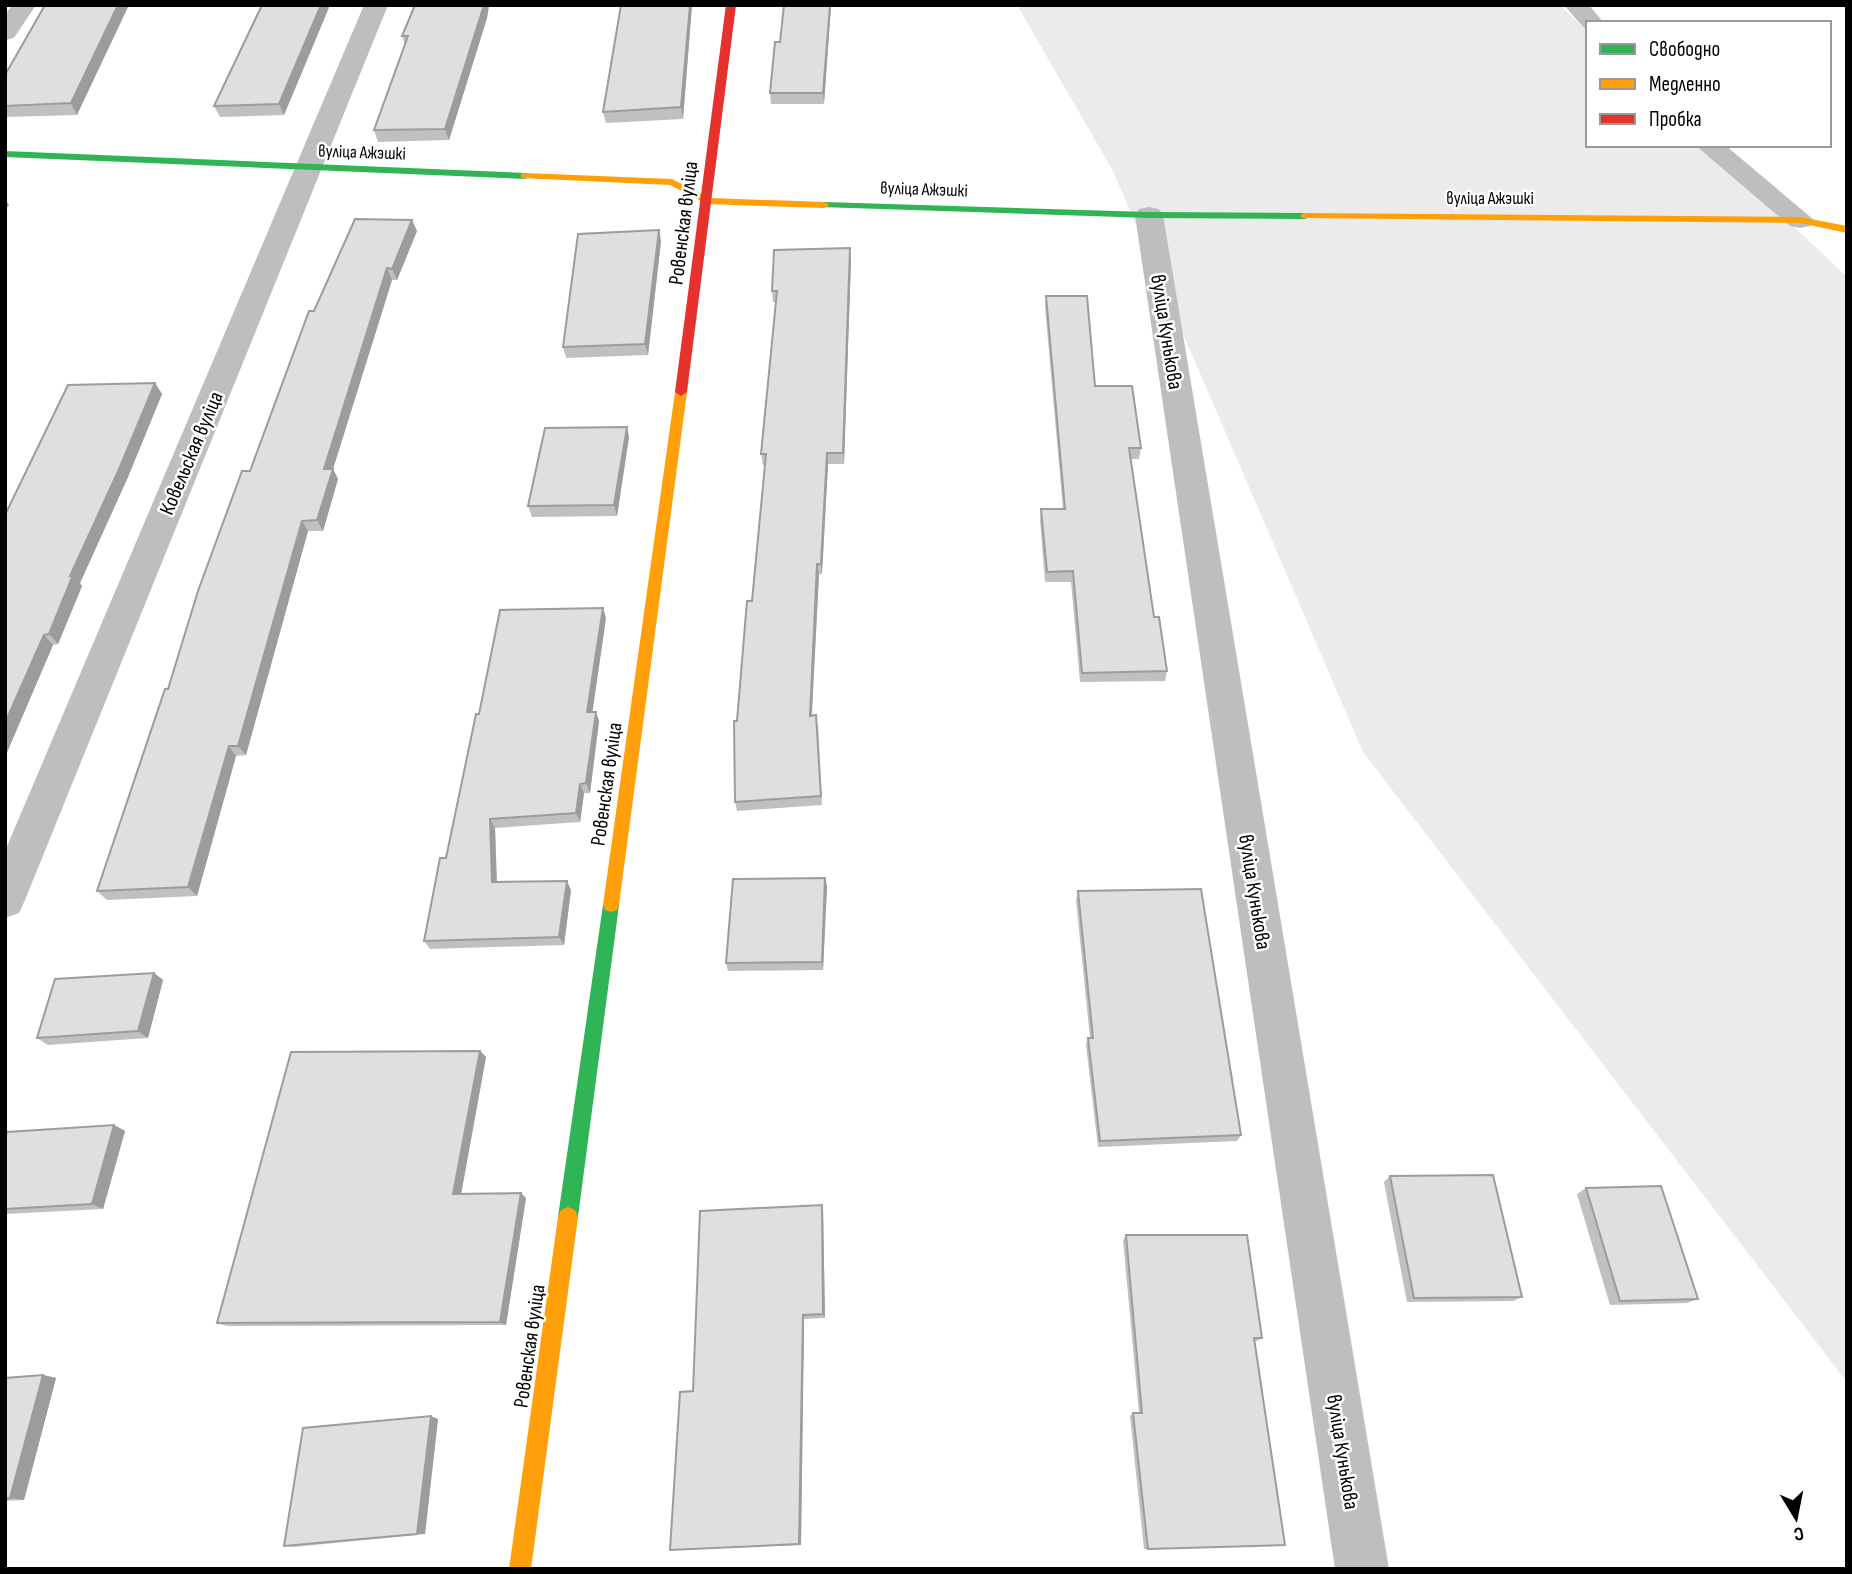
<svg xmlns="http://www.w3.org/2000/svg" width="1852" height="1574" viewBox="0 0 1852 1574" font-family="'Sofia Sans Condensed',sans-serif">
<rect width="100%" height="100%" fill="#fff"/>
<!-- green -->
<path fill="#ebebeb" d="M1017,5H1560L1588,32V145H1708L1847,277V1382L1363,752L1113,171Z"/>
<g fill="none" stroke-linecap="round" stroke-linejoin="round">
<!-- street -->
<g fill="#bebebe" fill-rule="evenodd">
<path d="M12,5H36L14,38L5,40V15Z"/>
<path d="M364,5H388L25,900L19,913L5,918V851Z"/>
<path d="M1564,5H1589L1604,23H1588V29L1584,28Z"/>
<path d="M1695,145H1725L1814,220L1810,226L1800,228L1790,226Z"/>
<path d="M1149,207L1159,209L1163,215L1389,1569H1335L1135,215L1139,209Z"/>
</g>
<!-- fast -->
<g fill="#30b455" fill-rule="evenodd">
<path d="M5,151L525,173L530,176L525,179L5,157Z"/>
<path d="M824,202L1149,212L1305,213L1311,216L1305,219L1149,218L820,207L818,205Z"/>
<path d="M611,898L617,900L619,905L578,1217L575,1224L568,1227L561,1224L558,1217L603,905L605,900Z"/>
</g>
<!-- slow -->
<g fill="#ff9f0a" fill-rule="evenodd">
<path d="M525,173L672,179L709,198L824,202L830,205L824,208L707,204L670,185L521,178V174Z"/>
<path d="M1305,213L1800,217L1847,226V233L1800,223L1301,218V214Z"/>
<path d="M681,388L687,392L619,905L617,910L611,912L605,910L603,905L675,392Z"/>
<path d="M568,1207L575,1210L578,1217L531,1569H509L558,1217L561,1210Z"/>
</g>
<!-- jam -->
<path fill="#e5322d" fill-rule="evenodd" d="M726,5H736L687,392L681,396L675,392Z"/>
</g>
<!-- wall -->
<g fill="#c0c0c0">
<path d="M45,5L77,115L5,117V75Z"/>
<path d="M262,5H330L284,115L220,117L214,106Z"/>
<path d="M415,5H489L487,18L449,140L378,142L374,130L405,45L402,36Z"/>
<path d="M621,5H692L683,119L606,123L603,112Z"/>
<path d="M784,5H831L824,104H771L770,93L780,42Z"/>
<path d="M417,231L397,280H392L333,469L338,479L323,531H308L246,755L236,756L197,896L107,900L97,891L168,689L250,471L314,311Z"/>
<path d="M661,241L648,355L566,358L563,347Z"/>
<path d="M851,260L844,464H828L822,574H819L812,716L818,725L822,805L737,811L735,802L737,721L752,601L765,465H763L761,454L776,302H773L772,291Z"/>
<path d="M1046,296L1095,386L1141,448L1139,459H1130L1154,617L1167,671L1165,681L1080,682L1071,582H1045L1040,520L1041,509H1063L1045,307Z"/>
<path d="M155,383L162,394L128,477L80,583L82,586L58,644L53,645L5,757V515Z"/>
<path d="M627,427L629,437L617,516L532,517L528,506Z"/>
<path d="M606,618L592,712H596L599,721L590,793H584L580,822L495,828L497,882L571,890L564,945L430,949L424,941L446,858L479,714Z"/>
<path d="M825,878L827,886L823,970L728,971L726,963Z"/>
<path d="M1078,891L1241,1135L1237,1141L1098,1147L1086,1045L1088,1038H1090L1076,900Z"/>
<path d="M154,973L163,980L148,1038L48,1045L37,1038Z"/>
<path d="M480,1051L486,1057L461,1194L526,1198L506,1325L227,1326L217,1323Z"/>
<path d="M114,1125L125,1131L103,1209L5,1214V1136Z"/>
<path d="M1390,1176L1522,1297L1513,1301L1407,1302L1384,1182Z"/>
<path d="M1586,1188L1698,1299L1687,1303L1610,1305L1577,1194Z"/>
<path d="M823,1210L825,1318L804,1319L801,1545L670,1550L693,1391Z"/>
<path d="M1126,1235L1262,1338L1257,1341H1254L1280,1545L1144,1549L1130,1416L1133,1413H1139L1123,1240Z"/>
<path d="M43,1375L56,1378L24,1500L5,1501V1378Z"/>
<path d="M438,1419L425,1534L294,1547L284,1546Z"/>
</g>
<!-- shaded-wall -->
<g fill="#9c9c9c">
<path d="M118,5H129L77,115L71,103Z"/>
<path d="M321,5H330L284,115L279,104Z"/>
<path d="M484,5H489L487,18L449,140L445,129Z"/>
<path d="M690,5H692L683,119L681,107Z"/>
<path d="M830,5H831L824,104L823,93Z"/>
<path d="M5,199L9,205L5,210Z"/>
<path d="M412,220L417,231L397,280L392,269Z"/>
<path d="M659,230L661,241L648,355L645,344Z"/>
<path d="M850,248L851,260L844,464L843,453Z"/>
<path d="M387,268L392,280L333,469L338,479L323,531L317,520L324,469Z"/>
<path d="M155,383L162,394L128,477L80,583L82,586L58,644L49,634L70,576Z"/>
<path d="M627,427L629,437L617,516L614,505Z"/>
<path d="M827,453L828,464L822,574L821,564Z"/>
<path d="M302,521L308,531L246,755L238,746Z"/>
<path d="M817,564L819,574L811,725L810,716Z"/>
<path d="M603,608L606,618L591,722L587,712Z"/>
<path d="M44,635L53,645L5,757V723Z"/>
<path d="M596,712L599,721L590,793L586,783Z"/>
<path d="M229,746L236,756L197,896L188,887Z"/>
<path d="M580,784L584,793L580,822L576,813Z"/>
<path d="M490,819L495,828L497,891L492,882Z"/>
<path d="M825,878L827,886L823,970L822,962Z"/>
<path d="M567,881L571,890L564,945L559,937Z"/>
<path d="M154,973L163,980L148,1038L138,1031Z"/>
<path d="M480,1051L486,1057L460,1200L453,1194Z"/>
<path d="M114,1125L125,1131L103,1209L92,1204Z"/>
<path d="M521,1193L526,1198L506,1325L500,1322Z"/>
<path d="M822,1205L823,1210L825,1318L823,1314Z"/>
<path d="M803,1315L804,1319L801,1545L799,1544Z"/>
<path d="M43,1375L56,1378L24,1500L10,1498Z"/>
<path d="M431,1416L438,1419L425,1534H417Z"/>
</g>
<!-- building -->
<g fill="#dfdfdf" stroke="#9c9c9c" stroke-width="2">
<path d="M45,5H118L71,103L5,106V75Z"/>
<path d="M262,5H321L279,104L214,106Z"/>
<path d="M415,5H484L445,129L374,130L408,36H402Z"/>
<path d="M621,5H690L681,107L603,112Z"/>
<path d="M784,5H830L823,93H770L775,42H780Z"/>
<path d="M355,219L412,220L392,269L387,268L324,469H333L317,520L302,521L238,746H229L188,887L97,891L165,689H168L198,591L242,471H250L309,311H314Z"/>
<path d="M659,230L645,344L563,347L578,234Z"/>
<path d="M850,248L843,453H827L821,564H817L810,716L816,715L821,796L735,802L734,721H737L747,601H752L766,454H761L777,291H772L774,250Z"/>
<path d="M1046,296H1087L1095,386H1132L1141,448H1129L1154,617H1159L1167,671L1082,673L1073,571L1047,572L1041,509H1065Z"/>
<path d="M155,383L120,467L70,576L73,575L49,634L44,635L5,723V515L68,385Z"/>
<path d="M627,427L614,505L528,506L545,428Z"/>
<path d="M603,608L587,712H596L586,783L580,784L576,813L490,819L492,882L567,881L559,937L424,941L440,858H446L476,714H479L500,610Z"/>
<path d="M825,878L822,962L726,963L733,879Z"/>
<path d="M1201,889L1241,1135L1100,1141L1088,1038H1093L1078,891Z"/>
<path d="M154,973L138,1031L37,1038L55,979Z"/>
<path d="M480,1051L453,1194L521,1193L500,1322L217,1323L291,1052Z"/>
<path d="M114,1125L92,1204L5,1209V1136L7,1132Z"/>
<path d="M1493,1175L1522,1297L1414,1298L1390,1176Z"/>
<path d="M1661,1186L1698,1299L1620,1301L1586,1188Z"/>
<path d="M822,1205L823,1314L803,1315L799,1544L670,1550L680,1392L693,1391L700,1211Z"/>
<path d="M1126,1235H1247L1262,1338H1254L1285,1545L1148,1549L1133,1413H1142Z"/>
<path d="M43,1375L10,1498L5,1499V1378Z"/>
<path d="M431,1416L417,1534L284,1546L303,1428Z"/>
</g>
<g text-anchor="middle" stroke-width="5" stroke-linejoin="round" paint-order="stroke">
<!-- far-street labels -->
<g font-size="18" fill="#000" stroke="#fff">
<text transform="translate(362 152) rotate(2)" y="6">вуліца Ажэшкі</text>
<text transform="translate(924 189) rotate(2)" y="6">вуліца Ажэшкі</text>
<text x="1490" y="204">вуліца Ажэшкі</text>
</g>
<!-- street labels -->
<g font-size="21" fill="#000" stroke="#fff">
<text transform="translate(683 223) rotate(-83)" y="7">Ровенская вуліца</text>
<text transform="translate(1167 332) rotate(81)" y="7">вуліца Кунькова</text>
<text transform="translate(191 453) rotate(-67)" y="7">Ковельская вуліца</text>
<text transform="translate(606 784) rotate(-82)" y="7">Ровенская вуліца</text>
<text transform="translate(1255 892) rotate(81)" y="7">вуліца Кунькова</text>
<text transform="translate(529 1346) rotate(-82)" y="7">Ровенская вуліца</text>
<text transform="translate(1343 1452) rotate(81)" y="7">вуліца Кунькова</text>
</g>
</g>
<!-- border -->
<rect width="1852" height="1574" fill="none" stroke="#000000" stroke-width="14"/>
<!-- legend -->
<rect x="1586" y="21" width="245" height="126" fill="#ffffff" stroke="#999999" stroke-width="2"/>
<rect x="1600" y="44" width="35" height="10" fill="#30b455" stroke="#999999" stroke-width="2"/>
<text x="1649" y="56" font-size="21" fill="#000000">Свободно</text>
<rect x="1600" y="79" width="35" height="10" fill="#ff9f0a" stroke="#999999" stroke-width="2"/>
<text x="1649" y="91" font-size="21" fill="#000000">Медленно</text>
<rect x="1600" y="114" width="35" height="10" fill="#e5322d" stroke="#999999" stroke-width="2"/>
<text x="1649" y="126" font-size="21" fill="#000000">Пробка</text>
<!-- north arrow -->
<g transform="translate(1796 1518) rotate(170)" stroke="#ffffff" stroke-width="5" paint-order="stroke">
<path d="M0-5L12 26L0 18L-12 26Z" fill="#000000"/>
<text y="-10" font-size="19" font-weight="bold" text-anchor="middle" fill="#000000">С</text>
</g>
</svg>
